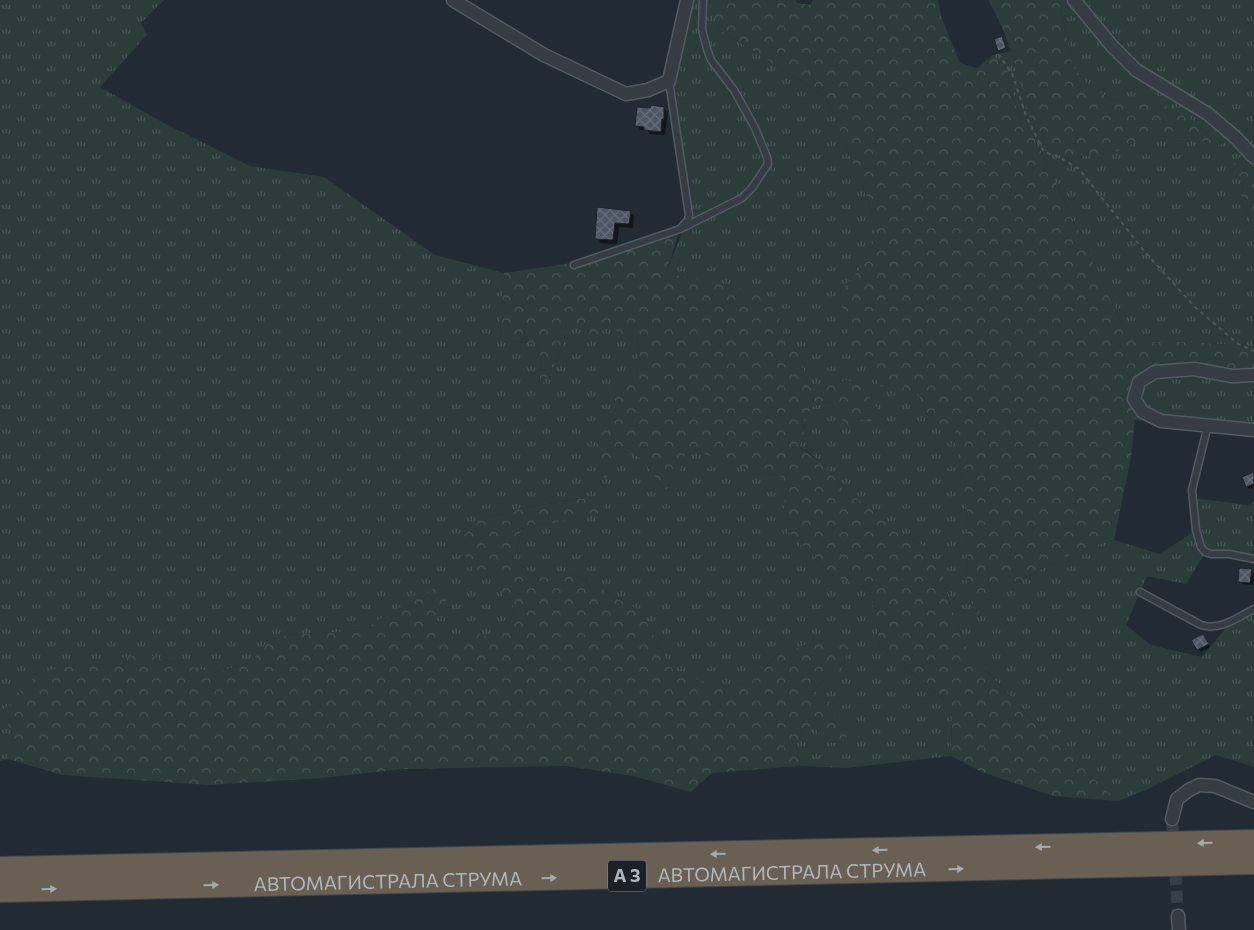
<svg xmlns="http://www.w3.org/2000/svg" width="1254" height="930" viewBox="0 0 1254 930" font-family="Commissioner,sans-serif">
<defs>
<pattern id="grass-tufts" width="24" height="20" patternUnits="userSpaceOnUse" patternTransform="scale(1.25)"><rect width="24" height="20" fill="#2b3c3b"/><path d="M3 7l-1-3M5 7V3M7 7l1-3M15 17l-1-3M17 17v-4M19 17l1-3" fill="none" stroke="#475656"/></pattern>
<pattern id="forest-crowns" width="20" height="18" patternUnits="userSpaceOnUse" patternTransform="scale(1.25)"><rect width="20" height="18" fill="#2b3c3b"/><path d="M2 6a3 3 0 1 1 6 0M12 15a3 3 0 1 1 6 0" fill="none" stroke="#475656"/></pattern>
<pattern id="building-cross-hatch" width="8" height="8" patternUnits="userSpaceOnUse" patternTransform="scale(1.25)"><rect width="8" height="8" fill="#4d5662"/><path d="M0 0l8 8M0 8l8-8" fill="none" stroke="#646c77"/></pattern>
</defs>
<rect width="100%" height="100%" fill="#222a33"/>
<!-- grass -->
<g fill="url(#grass-tufts)">
<path d="M0,0H164L141,23L147,35L100,87L162,122L250,166L324,177L435,255L504,273L500,340L537,344L541,359L539,388L558,359L563,347L566,324L616,319L637,335L639,351L637,375L616,382L615,400L593,453L604,480L619,449L639,457L666,490L680,469L688,446L741,468L782,477L788,531L832,575L870,590L880,646L952,707L951,756L847,768L800,766L796,746L804,728L813,726L827,742L842,743L838,723L837,707L813,690L824,680L839,675L846,660L818,636L803,646L780,652L752,681L726,687L695,680L673,670L660,649L641,611L612,596L592,581L571,575L539,578L515,561L520,530L532,525L555,523L581,515L575,499L524,508L480,520L475,573L485,569L500,577L503,595L513,602L514,616L499,636H485L470,630L460,640L448,635L436,621L393,611L364,630L291,635L270,639L251,662L214,673L145,654L11,726L13,742L8,759L0,761Z"/>
<path d="M683,0H707L720,30L826,97L869,203L875,230L865,263L840,292L892,384L918,393L931,421L958,424L953,438L958,451L968,517L966,577L975,617L990,596L1081,549L1114,540L1160,554L1196,530L1192,498L1249,505L1254,501V559L1205,553L1186,584L1147,576L1126,625L1151,645L1202,657L1233,619L1254,609V767L1216,755L1146,790L1118,801L1033,722L965,646L950,604L943,578L927,548L901,533L879,514L843,489L825,465L807,451L799,447L804,434L803,421L813,406L831,402L862,419L877,408L862,386L847,380L820,388L808,386L800,356L784,336L775,304L724,286L666,273L689,215L669,81Z"/>
<path d="M1057,0H1254V147L1247,150L1254,157V166L1247,150L1238,176L1243,184L1241,199L1254,231V347L1194,342H1151L1129,335L1119,318L1042,153L1016,106L1007,69L993,55L1010,51L1046,151L1071,158L1118,151L1147,136L1197,138L1201,129L1180,109L1112,100L1089,86L1073,67L1059,3Z"/>
<path d="M1155,372L1254,375V430L1135,420L1129,398Z"/>
</g>
<!-- forest -->
<g fill="url(#forest-crowns)">
<path d="M707,0H796L797,3L810,5L813,0H938L941,16L960,63L977,68L993,55L1007,68L1016,106L1042,153L1119,318L1129,335L1151,342H1194L1254,347V375L1155,372L1129,398L1135,420L1131,458L1114,540L1081,549L990,596L975,618L966,577L968,517L958,452L953,438L958,424L939,430L931,421L918,394L907,398L892,384L881,387L850,342L840,292L865,263L875,230L869,203L826,97L720,30Z"/>
<path d="M988,0H1057L1059,3L1073,67L1089,86L1112,100L1180,108L1201,129H1218L1225,143L1214,147L1197,138L1147,136L1118,151L1071,158L1046,151C1040,140 1033,128 1029,116C1017,77 1010,35 988,0Z"/>
<path d="M1254,147V157L1248,151L1254,166V231L1241,199L1243,184L1238,176L1234,163L1247,150Z"/>
<path d="M680,229L666,273L747,290L775,304L784,336L800,356L808,386L820,388L847,380L862,386L877,408L876,419L869,422L862,419L857,425L846,426L831,402L813,406L803,421L804,434L799,447L825,465L843,489L879,514L901,533L927,548L943,578L950,604L965,646L1033,722L1118,801L1053,796L982,772L951,756L952,707L880,646L870,590L832,575L788,531L782,477L741,468L688,447L680,469L666,490L639,457L619,449L605,481L592,453L615,400L616,381L637,375L639,351L637,335L616,336V320L595,336L566,324L563,347L558,359L539,389L541,359L537,344L500,340L504,273L572,263Z"/>
<path d="M575,499H599L608,514L581,515L555,523L532,525L520,530L515,561L539,578L571,575L592,581L612,596L641,611L660,649L673,670L691,678L726,687L752,681L780,652L803,646L818,636L842,640L848,648L846,660L839,675L824,680L813,690L837,707L838,722L850,721L853,730L842,743L827,742L813,726L804,728L796,746L800,766L712,773L691,792L633,776L566,766L403,769L322,778L209,785L62,775L8,759C15,736 15,732 1,714L39,672L145,654L214,673L251,662L269,639L291,635L364,630L393,611L438,586H445L449,594L436,621L448,635L460,640L470,630L485,636H499L514,616L513,602L503,595L500,577L485,569L475,573L461,548L464,535L480,520L524,508Z"/>
</g>
<!-- shadow -->
<g fill="#0007">
<path d="M664,108L668,113L665,135L650,134L647,131L641,130L636,126Z"/>
<path d="M599,208L630,212L634,216L633,228L619,227L617,244L601,243L597,238Z"/>
<path d="M1254,474V487L1249,489L1247,486Z"/>
<path d="M1251,570L1254,573L1253,585L1242,584L1240,582Z"/>
<path d="M1203,635L1210,647L1201,652L1198,649Z"/>
</g>
<!-- building -->
<g fill="url(#building-cross-hatch)" stroke="#1c232b">
<path d="M1002,36L1006,48L998,51L994,39Z"/>
<path d="M651,105L664,107V119H662L661,132L644,130V127L635,126L637,107L650,108Z"/>
<path d="M597,207L631,211L629,224L615,223L613,240L595,239Z"/>
<path d="M1254,472V484L1246,487L1242,477Z"/>
<path d="M1239,568L1252,569L1250,583L1238,582Z"/>
<path d="M1203,634L1209,644L1197,650L1191,640Z"/>
</g>
<g fill="none" stroke-linecap="round" stroke-linejoin="round">
<!-- minor-tunnel -->
<path stroke="#373f48" stroke-width="12" stroke-dasharray="12 6" stroke-linecap="butt" d="M1172,819L1178,916"/>
<!-- service casing -->
<g stroke="#525a62" stroke-width="9">
<g id="service">
<path d="M680,229L742,198L752,188L768,164L767,157L755,128L734,90L711,60L707,49L702,29L703,0"/>
<path d="M574,265L680,229L688,220L689,215L669,81"/>
<path d="M1208,425L1192,490L1196,530L1201,547L1205,552L1211,554H1229L1254,559"/>
<path d="M1140,592L1201,625C1220,631 1237,618 1254,609"/>
</g>
</g>
<!-- minor casing -->
<g stroke="#525a62" stroke-width="15">
<g id="minor">
<path d="M453,0L544,55L626,94L648,90L669,81L687,0"/>
<path d="M1074,0L1112,46L1136,70L1208,114L1235,137L1254,157"/>
<path d="M1254,375L1232,376L1194,369L1155,372L1139,382L1134,399L1143,412L1161,421L1254,430"/>
<path d="M1172,819L1177,799L1189,790L1199,785L1215,786L1254,802"/>
<path d="M1178,916L1179,930"/>
</g>
</g>
<!-- motorway casing -->
<g stroke="#3f474f" stroke-width="26">
<g id="motorway">
<path d="M0,869L1254,842"/>
<path id="s1" d="M0,890L1254,862"/>
</g>
</g>
<!-- path -->
<path stroke="#485759" stroke-width="2" stroke-dasharray="4 4" stroke-linecap="butt" d="M998,54L1012,73L1026,116L1044,152L1059,157L1079,169L1145,252L1195,307L1238,344L1254,351"/>
<!-- service -->
<use href="#service" stroke="#353c44" stroke-width="6"/>
<!-- minor -->
<use href="#minor" stroke="#353c44" stroke-width="12"/>
<!-- motorway -->
<use href="#motorway" stroke="#696053" stroke-width="24"/>
</g>
<!-- one-way arrows -->
<defs><path id="oneway-solid" d="M-6-.8H1V-3.2L6.5 0L1 3.2V.8H-6Z" transform="scale(1.25)"/></defs>
<g fill="#a4aab0">
<use href="#oneway-solid" transform="translate(1205 843) rotate(179)"/>
<use href="#oneway-solid" transform="translate(1043 847) rotate(179)"/>
<use href="#oneway-solid" transform="translate(880 850) rotate(179)"/>
<use href="#oneway-solid" transform="translate(718 854) rotate(179)"/>
<use href="#oneway-solid" transform="translate(956 869) rotate(-1)"/>
<use href="#oneway-solid" transform="translate(549 878) rotate(-1)"/>
<use href="#oneway-solid" transform="translate(211 885) rotate(-1)"/>
<use href="#oneway-solid" transform="translate(49 889) rotate(-1)"/>
</g>
<g text-anchor="middle" stroke-width="4" stroke-linejoin="round" paint-order="stroke">
<!-- shield labels -->
<rect fill="#1b2129" stroke="#838a93" stroke-width="1" x="608" y="860.5" width="38" height="31" rx="4"/>
<g font-size="18" font-weight="bold" fill="#afb7c1">
<text x="627" y="882">A 3</text>
</g>
<!-- street labels -->
<g font-size="19" fill="#afb7c1" stroke="#1b2129">
<text dy="7" stroke="none"><textPath href="#s1" startOffset="792">АВТОМАГИСТРАЛА СТРУМА</textPath></text>
<text dy="7" stroke="none"><textPath href="#s1" startOffset="388">АВТОМАГИСТРАЛА СТРУМА</textPath></text>
</g>
</g>
</svg>
